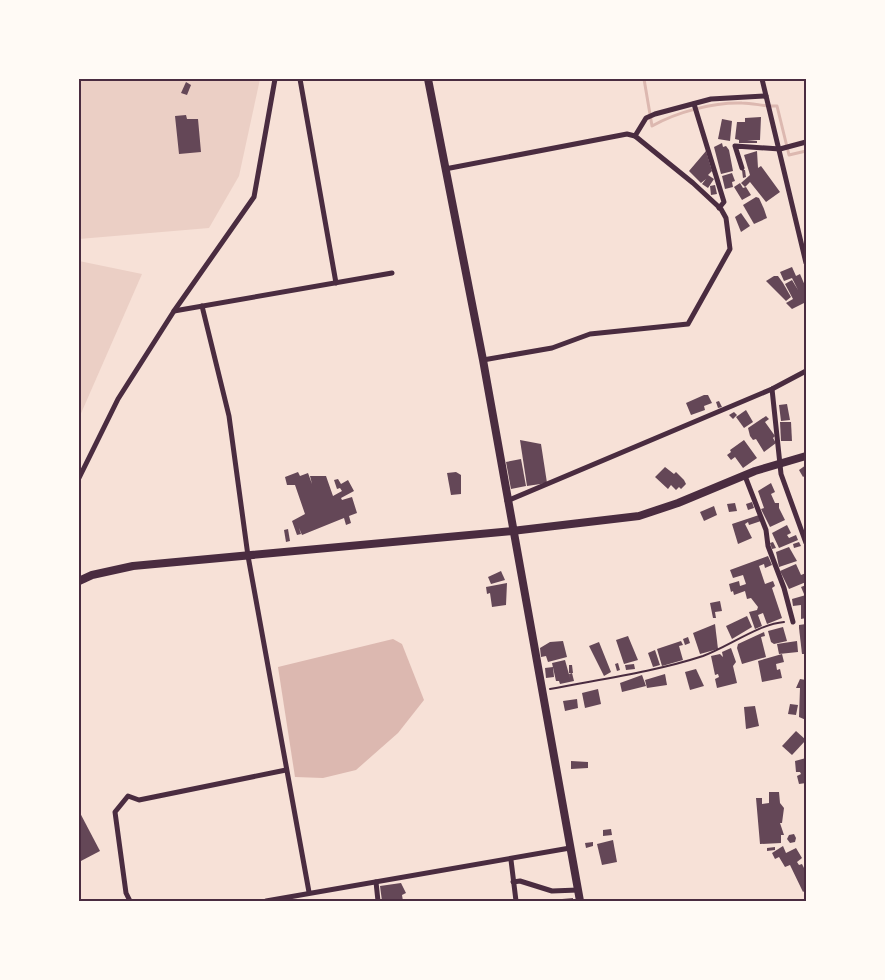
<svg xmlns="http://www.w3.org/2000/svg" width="885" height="980" viewBox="0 0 885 980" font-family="Roboto,sans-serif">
<rect width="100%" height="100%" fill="#f7e1d7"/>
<!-- green -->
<g fill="#ebcfc5">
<path d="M79,79H260L239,176L209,228L79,239Z"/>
<path d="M79,261L142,274L79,418Z"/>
</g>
<!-- water -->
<path fill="#dcb8b0" d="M393,639L402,644L424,700L398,733L356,770L323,778L295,777L278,667Z"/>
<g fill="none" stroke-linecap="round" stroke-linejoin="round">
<!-- stream -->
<path stroke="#dcb8b0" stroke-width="3" d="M644,79L652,126C677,112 714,102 742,103C754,103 766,107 777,106L789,155L806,151"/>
</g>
<!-- building -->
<g fill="#644757">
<path d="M186,82L191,85L187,95L181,93Z"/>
<path d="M186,115L187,119H198L201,152L179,154L175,116Z"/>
<path d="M761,117L760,140H747L757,141V143H739V140L735,139L737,122H745V118Z"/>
<path d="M722,119L732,121L730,141L718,139Z"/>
<path d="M722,143L723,147L726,146L729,150L733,171L721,174L714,147Z"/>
<path d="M706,151L712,171L708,175L714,179L708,188L702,184L706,179L701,183L689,171Z"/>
<path d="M757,151L758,168L761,166L780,192L766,202L750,182L745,187L741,183L750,175L744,155Z"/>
<path d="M742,170H745L746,177L743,178Z"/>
<path d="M732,173L735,181L732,182L733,187L725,189L722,176Z"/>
<path d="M740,183L743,188L746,187L751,195L742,200L734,187Z"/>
<path d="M715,185L717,194L711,195L710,186Z"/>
<path d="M756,197L759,198L764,209L767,218L754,224L743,205Z"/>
<path d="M741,213L750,226L741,232L735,217Z"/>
<path d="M792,267L796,276L800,274L806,288V302L792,309L786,303L793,299L785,284L792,280L798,290L792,278L784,281L780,272Z"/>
<path d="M774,276H778L783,283L791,297L786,301L766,281Z"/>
<path d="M704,395H708L712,403L704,406L705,410L691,415L686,403Z"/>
<path d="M719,401L722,407L718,408L716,402Z"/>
<path d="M787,404L790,420L781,421L779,405Z"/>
<path d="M746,410L753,422L744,428L736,417Z"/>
<path d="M734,412L737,415L733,419L729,415Z"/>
<path d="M766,416L769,419L765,422L775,436L773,438L776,443L764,452L756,439L753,440L750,436L748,428Z"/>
<path d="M780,422H791L792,441H781Z"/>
<path d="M520,440L541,444L547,483L527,486Z"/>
<path d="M744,440L757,458L743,468L735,457L731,460L727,455L731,452L730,450Z"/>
<path d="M521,459L526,486L511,489L506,462Z"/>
<path d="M806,465V475L803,477L799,470Z"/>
<path d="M665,467L674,474L676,472L684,480L686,484L681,489L679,487L676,490L671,485L668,489L655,477Z"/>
<path d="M298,472L300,476L308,473L312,484L310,476H326L333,496L342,491L340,488L337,489L334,480L338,479L341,484L348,480L354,491L341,498L342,500L352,497L357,513L349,516L351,523L346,525L344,518L302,535L299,528L301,534L297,535L292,521L305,514L295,485H287L285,477Z"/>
<path d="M456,472L461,475V494L451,495L447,473Z"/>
<path d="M771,483L775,492L771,494L775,503H779V508L785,520L770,527L761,509L764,508L758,491Z"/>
<path d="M752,502L754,508L748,510L746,504Z"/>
<path d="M735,503L737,511L729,512L727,504Z"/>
<path d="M714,506L717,515L704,521L700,512Z"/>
<path d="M759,515L761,521L749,525L748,522L745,524L752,538L738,544L732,524Z"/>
<path d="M787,525L791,533L787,535L789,538L796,535L798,540L779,548L772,533Z"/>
<path d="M288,529L290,541L286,542L284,530Z"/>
<path d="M773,542L776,548L772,549L770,543Z"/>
<path d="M799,542L801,546L794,548L793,544Z"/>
<path d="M789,547L797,561L779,567L776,552Z"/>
<path d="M768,556L772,565L765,568L764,564L759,566L765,584L773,581L775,586L772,588L782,618L767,624L763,613L758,615L762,626L755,629L749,612L757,610L758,607L751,598L747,599L745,591L734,595L733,591L731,592L729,584L739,581L740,586L746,584L743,575L733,578L730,570Z"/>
<path d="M796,564L801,575L806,573V582L789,589L780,571Z"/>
<path d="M501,571L505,580L491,584L488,577Z"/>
<path d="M507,583L506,605L492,607L490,593L487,594L486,587Z"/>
<path d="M806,585V593L804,594L801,587Z"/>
<path d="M806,595V618L801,619V605L793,606L792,599Z"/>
<path d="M720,601L722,611L715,612L716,618H713L710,603Z"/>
<path d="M747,616L752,627L732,639L726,626Z"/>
<path d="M715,624L718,649L700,654L693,633Z"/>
<path d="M806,624V654H802L799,628V625Z"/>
<path d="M783,627L787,641L774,644L771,642L768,631Z"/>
<path d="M764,632L765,636L761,637L766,657L742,664L737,648L738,644Z"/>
<path d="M628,636L638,660L624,664L616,640Z"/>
<path d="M688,637L690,643L685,645L683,639Z"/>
<path d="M563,641L567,657L548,662L546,656L541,657L540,648L550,642Z"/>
<path d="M681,641L683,645L679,646L683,660L662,666L657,649Z"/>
<path d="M797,641L798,652L779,654L777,644Z"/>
<path d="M599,642L611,672L604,676L589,646Z"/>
<path d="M731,648L736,662L733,666L737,683L717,688L715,679L719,677L718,674L715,675L711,656L720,654L723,657L722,652Z"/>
<path d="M655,650L660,665L653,667L648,653Z"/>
<path d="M782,654L784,662L776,664L777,670L780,669L782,678L762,682L758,661Z"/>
<path d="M565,660L570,678L569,674L572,673L574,681L560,684L559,681H556L552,663Z"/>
<path d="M618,663L620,670L617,671L615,664Z"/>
<path d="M634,664L635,669L626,670L625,665Z"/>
<path d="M569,665H572L573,673H569Z"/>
<path d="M553,667L554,677L546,678L545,668Z"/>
<path d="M696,669L704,686L690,690L685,672Z"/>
<path d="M665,674L667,685L647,688L645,680Z"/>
<path d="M642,675L646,686L622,692L620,683Z"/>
<path d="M800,679L806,680V720L799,717L800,688H796Z"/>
<path d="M598,689L601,704L585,708L582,693Z"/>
<path d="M577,699L578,708L565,711L563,701Z"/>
<path d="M790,704L798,705L796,715L788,714Z"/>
<path d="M755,706L759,726L746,729L744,707Z"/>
<path d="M796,731L806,740L792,755L782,746Z"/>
<path d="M806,758V783L799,784L797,776L801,774L800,772H796L795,761Z"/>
<path d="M571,761L588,762V768L571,769Z"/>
<path d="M769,792H779L780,803L784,808L782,823H780L784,835H781V843L760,844L756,798H762V804L769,803Z"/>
<path d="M79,811L100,851L79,862Z"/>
<path d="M611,829L612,835L603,836V830Z"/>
<path d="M794,834L796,838L795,842L790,843L787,839L789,835Z"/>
<path d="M613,840L617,862L602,865L597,844Z"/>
<path d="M593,842V846L586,848L585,843Z"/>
<path d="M783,846L786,853L796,848L802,858L797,862L799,865L802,864L806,872V890L803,892L790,865L785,867L779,857L775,859L772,853Z"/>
<path d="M775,847V850L767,851V848Z"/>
<path d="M401,883L406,893L402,895L403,901H382L380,886Z"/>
<path d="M573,898V901H562V899Z"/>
</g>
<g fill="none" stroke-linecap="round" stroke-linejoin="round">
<!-- path -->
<path stroke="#4a2c40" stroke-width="2" d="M550,689C601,679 654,672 703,656C728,647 759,624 784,622"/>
<!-- minor -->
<g stroke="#4a2c40" stroke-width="5">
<path d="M300,79L336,283"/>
<path d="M762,79L806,263"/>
<path d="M694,104L724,202L719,208"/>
<path d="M742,168L735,146L780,149L806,142"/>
<path d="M445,169L627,134L635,136L646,118L655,114L711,99L766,96"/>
<path d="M202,306L229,416L248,556L309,892"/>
<path d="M174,311L392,273"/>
<path d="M483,360L552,348L590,334L688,324L730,249L726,218L721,209L693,183L635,136"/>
<path d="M772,389L781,474L806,543"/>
<path d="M745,476L766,530L768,546L784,588L793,622"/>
<path d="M79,478L118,399L174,311L254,197L275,79"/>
<path d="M507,501L772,389L806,371"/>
<path d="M511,860L516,901"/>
<path d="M376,882L378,901"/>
<path d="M513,882L520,881L552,891L578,890"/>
<path d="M130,901L126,893L115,812L128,796L139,800L286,770"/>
<path d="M266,901L570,848"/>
</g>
<!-- tertiary -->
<g stroke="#4a2c40" stroke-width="8">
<path d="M428,79L483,360L580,901"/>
<path d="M79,581L92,575L133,566L512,531L639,516L678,503L755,471L806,456"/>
</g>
</g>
<!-- border -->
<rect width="885" height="980" fill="none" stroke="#fffaf5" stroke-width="160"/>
<rect x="80" y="80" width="725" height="820" fill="none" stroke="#4a2c40" stroke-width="2"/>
</svg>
